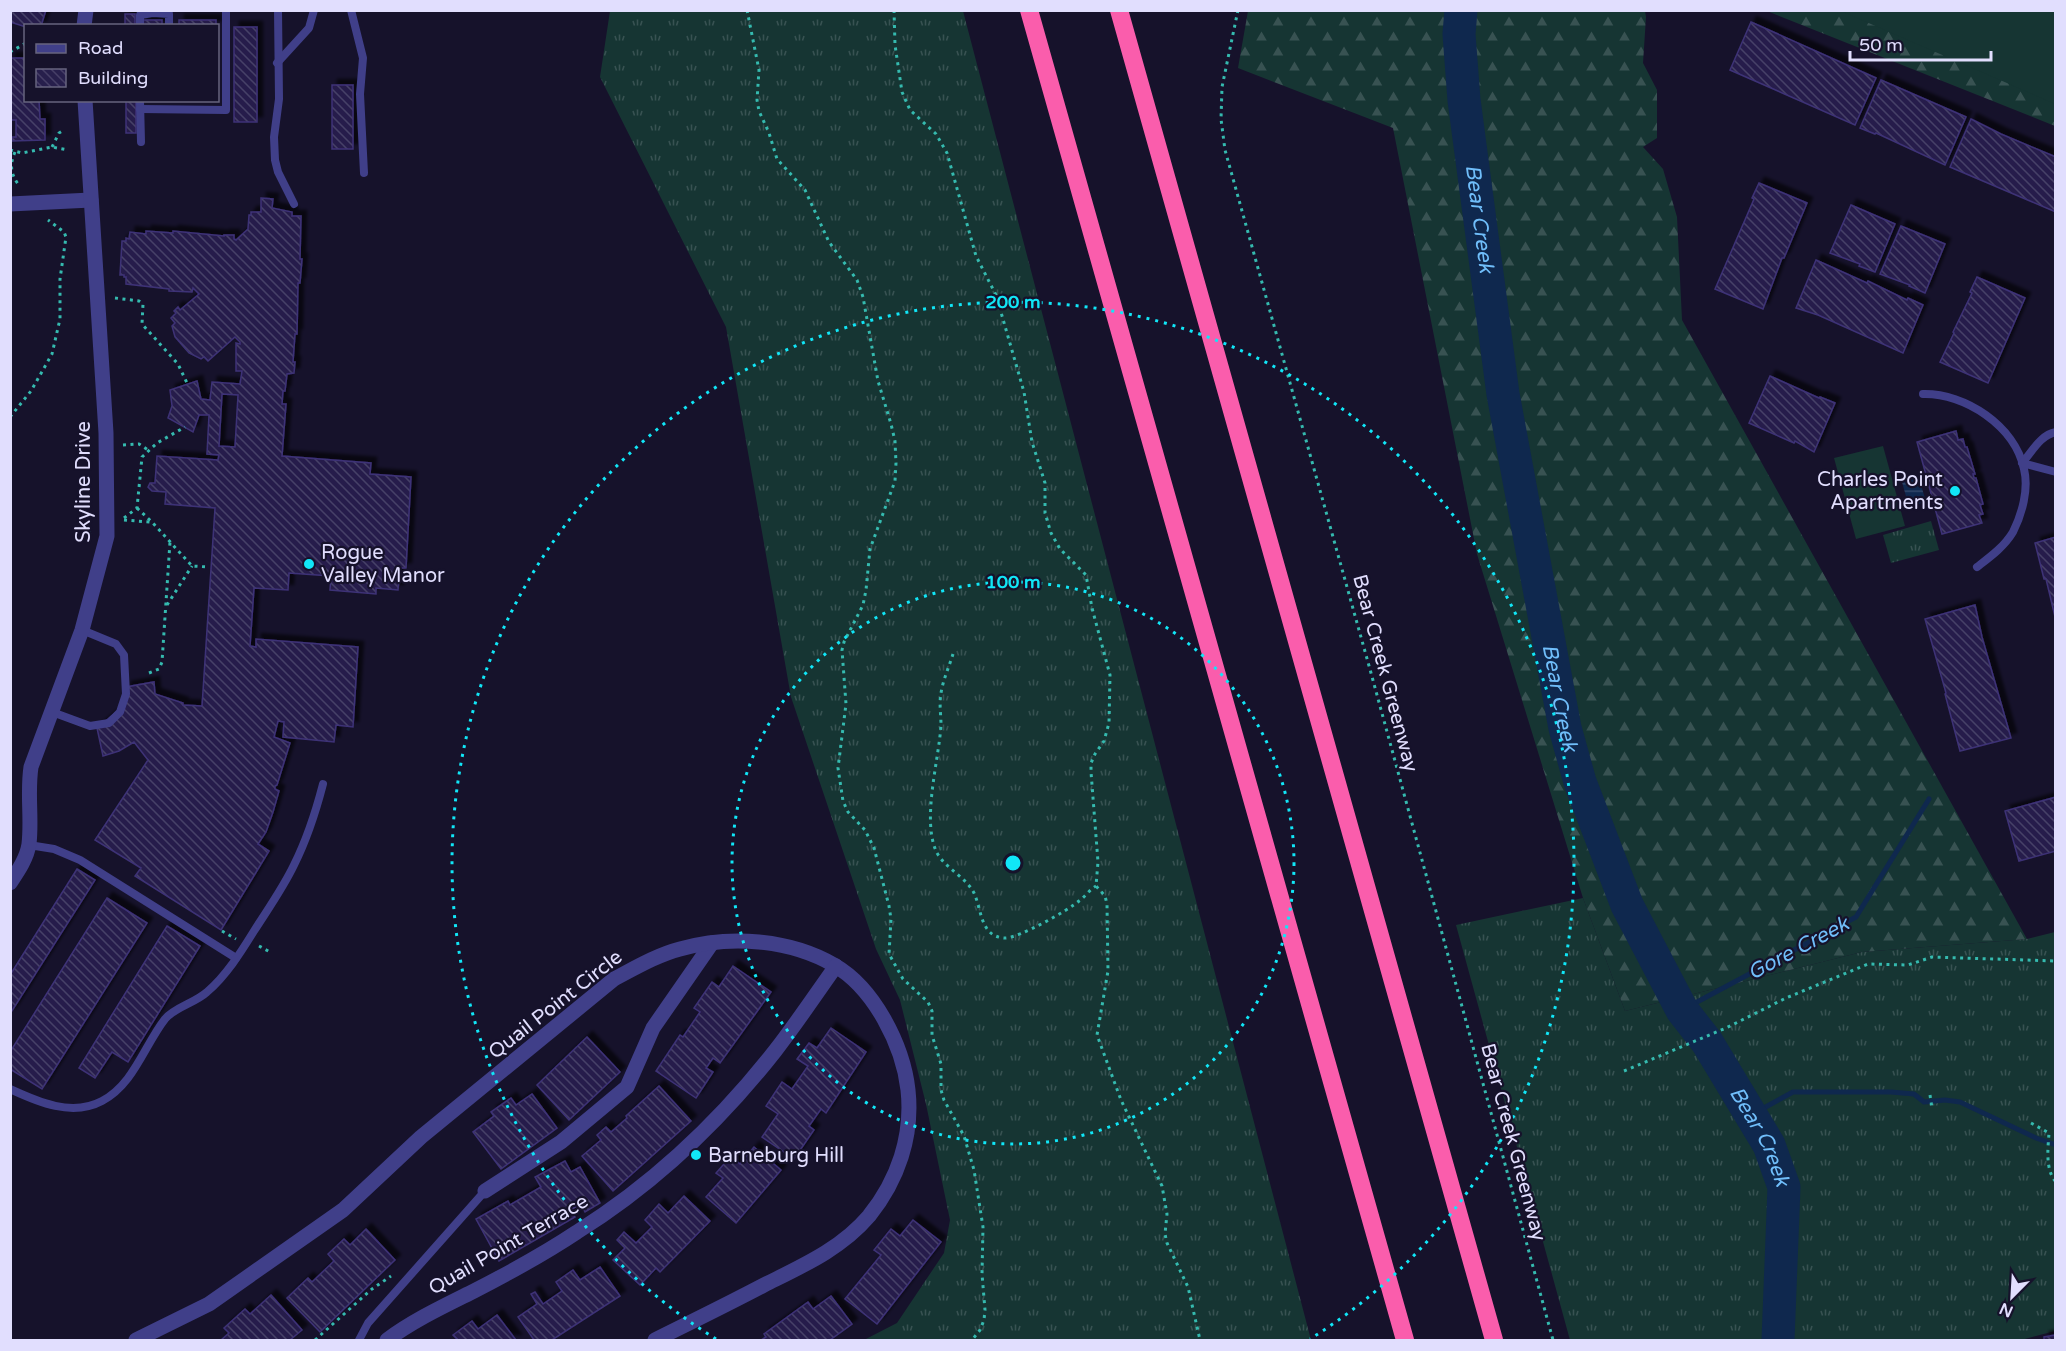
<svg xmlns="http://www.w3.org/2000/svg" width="2066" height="1351" viewBox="0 0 2066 1351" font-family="'Varela Round',sans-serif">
<defs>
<pattern id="grass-tufts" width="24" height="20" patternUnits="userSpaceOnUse" patternTransform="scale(1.5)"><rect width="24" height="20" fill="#163533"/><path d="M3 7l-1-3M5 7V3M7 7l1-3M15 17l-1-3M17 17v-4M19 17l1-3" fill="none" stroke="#385252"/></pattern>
<pattern id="forest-firs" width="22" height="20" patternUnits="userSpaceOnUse" patternTransform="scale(1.5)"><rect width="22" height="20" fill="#163533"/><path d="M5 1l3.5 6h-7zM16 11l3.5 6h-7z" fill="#385252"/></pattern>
<pattern id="water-rules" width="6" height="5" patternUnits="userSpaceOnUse" patternTransform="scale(1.5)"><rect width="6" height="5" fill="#0f284e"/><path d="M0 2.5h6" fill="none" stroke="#324769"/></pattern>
<pattern id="building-back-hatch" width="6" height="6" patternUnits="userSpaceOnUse" patternTransform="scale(1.5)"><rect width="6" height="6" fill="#271f4c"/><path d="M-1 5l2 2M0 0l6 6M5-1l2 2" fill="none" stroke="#463f67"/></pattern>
<filter id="shadow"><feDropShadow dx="5.5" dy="-5.5" stdDeviation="1.5" flood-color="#0009"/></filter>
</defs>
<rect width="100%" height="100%" fill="#16122b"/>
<!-- grass -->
<g fill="url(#grass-tufts)">
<path d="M610,11H963L1311,1340H864L897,1323L944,1253L950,1220L926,1104L900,1000L876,949L791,697L726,327L600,77Z"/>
<path d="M1931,521L1939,550L1891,563L1883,535Z"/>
<path d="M1583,898L1625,1011L1862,952L2027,939L2055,932V1331L2021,1340H1570L1456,925Z"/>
</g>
<!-- forest -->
<g fill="url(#forest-firs)">
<path d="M1248,11H1645L1646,17L1643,63L1657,90V138L1643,147L1663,169L1677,217L1682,320L2027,939L1862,952L1625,1011L1583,898L1477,554L1393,128L1238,68Z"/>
<path d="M1767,11H1911L2055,77V126Z"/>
</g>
<!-- pitch -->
<g fill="#163533">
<path d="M1841,11H2055V104Z"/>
<path d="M1883,446L1905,526L1856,539L1834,458Z"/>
</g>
<!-- water -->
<path fill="url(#water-rules)" d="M1919,478L1926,502L1909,507L1902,482Z"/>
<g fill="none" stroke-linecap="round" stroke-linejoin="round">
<!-- stream -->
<g stroke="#0f284e" stroke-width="5">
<path d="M1682,1010L1856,917L1929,799"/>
<path d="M1751,1115L1793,1092H1891L1914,1094L1924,1102L1945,1100L1960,1102L2036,1138L2056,1145"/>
</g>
<!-- river -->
<path stroke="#0f284e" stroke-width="33" id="s1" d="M1461,10L1459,34L1464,100L1503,394L1565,728L1580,782L1627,905L1682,1010L1707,1042L1769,1145L1784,1187L1778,1340"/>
</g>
<!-- building -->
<g fill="url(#building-back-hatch)" stroke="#3e3277" stroke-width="1.5" fill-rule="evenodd" filter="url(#shadow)">
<path d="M10,10H46L41,26L26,27L10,22Z"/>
<rect x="125" y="14" width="10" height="12"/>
<rect x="143" y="20" width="19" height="6"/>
<rect x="179" y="20" width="37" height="6"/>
<path d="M1751,22L1876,78L1855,125L1730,70Z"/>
<rect x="234" y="27" width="23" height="95"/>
<path d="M10,58H26V100H39L40,119H45V140L12,141V137H16V120H10Z"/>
<path d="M1881,80L1966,117L1945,165L1876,133L1875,134L1860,128Z"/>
<rect x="332" y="85" width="21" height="64"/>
<rect x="126" y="100" width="10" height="33"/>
<path d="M1971,119L2001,134L2056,157V212L1950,167Z"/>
<path d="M1759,183L1807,203L1784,258H1782L1763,309L1715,289L1754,199L1752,198Z"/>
<path d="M261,198L273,199L272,208L292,212V216H301L300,259H302L300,283H298L297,334H295L293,362H295L294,373L287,374L285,391H283L282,404H286L282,456L371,463L370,474L411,477L406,568H400L398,590L376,588V594L330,590L331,576L289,573L288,590L254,588L250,646L256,647V639L358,647L353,727L336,725L334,742L283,737L284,722L278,721L274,737L290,743L277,785L275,786V789L279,791L273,812L266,832L258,844L269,851L221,930L135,876L141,868L95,840L148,760L134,742L119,751L103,756L97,728L125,705L126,687L154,682L155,694L183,703V705L202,706L215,508L165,504L166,492L152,491L148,487L150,483H155L157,456L218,460L219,455L207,454L209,415H199L193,432L168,418L172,406L170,390L197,381L201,399L210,400L212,382L240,384L242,371H236V343L240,344V342L235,337L208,361L204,357L201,359L189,353L175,337L172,326L175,323L171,318L176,313L174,311L178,307L180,310L199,294L193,288L192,292L169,291V289L126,284V277H124V275H120L122,241H126V238L129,239L130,232L146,234V231L173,233V231L224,236V235H234V239L236,240L248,229L249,215H251V212H261ZM222,394L238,395L235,447L219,446Z"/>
<path d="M1851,205L1895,224L1875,272L1859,266L1860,264L1830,253Z"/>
<path d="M1901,226L1945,244L1925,293L1909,286L1910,285L1880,274Z"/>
<path d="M1816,260L1867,283L1868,281L1907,300L1908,298L1923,305L1903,353L1818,315L1796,308Z"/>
<path d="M1977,277L2025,298L1988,383L1940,362L1954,333L1953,332L1972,293L1970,292Z"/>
<path d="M1770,376L1819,398L1820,397L1835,403L1814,452L1795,441L1794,443L1749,423Z"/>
<path d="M1956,431L1958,440L1963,439L1965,447H1967L1975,474H1973L1974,478H1976L1983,504L1980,505L1983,514L1979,515L1982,523L1942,534L1917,442Z"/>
<path d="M2056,537V621L2046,579H2044L2035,543Z"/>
<path d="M1975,605L1982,637L2011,738L1960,751L1945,694L1946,693L1925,619Z"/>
<path d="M2056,797V851L2019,861L2005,811Z"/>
<path d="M77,869L95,880L10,1014V975Z"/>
<path d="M107,898L147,923L42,1089L10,1069V1052Z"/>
<path d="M167,926L200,946L128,1062L112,1052L95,1078L79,1068Z"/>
<path d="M733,966L771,992L720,1063L713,1058L706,1068L713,1072L696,1098L656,1071L680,1035L683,1037L700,1012L694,1008L712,982L719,987Z"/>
<path d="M831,1028L866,1052L826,1113L821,1109L809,1126L814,1130L794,1159L762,1137L778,1114L766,1106L782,1082L792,1089L808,1066L797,1059L809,1043L817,1048Z"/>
<path d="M587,1037L620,1072L569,1120L537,1085Z"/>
<path d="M659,1086L691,1121L613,1191L582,1156L601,1140L597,1135L606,1127L611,1132L627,1118L626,1116Z"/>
<path d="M532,1094L557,1128L501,1169L473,1132L494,1116L491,1112L511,1098L516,1105Z"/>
<path d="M754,1147L781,1170L736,1223L706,1197L723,1178L716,1173L731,1156L740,1164Z"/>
<path d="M565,1161L571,1172L580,1167L600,1203L585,1212L581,1204L570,1210L575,1217L499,1261L476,1219L508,1201L510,1205L541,1187L535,1177Z"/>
<path d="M684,1196L710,1221L660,1272L656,1268L640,1285L613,1260L625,1248L617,1240L624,1232L636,1243L652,1227L645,1220L659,1204L668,1213Z"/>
<path d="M913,1220L941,1242L877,1324L845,1299L881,1255L874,1250L891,1229L900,1236Z"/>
<path d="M366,1229L395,1260L320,1332L287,1298L308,1278L312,1282L334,1261L328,1254L344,1239L350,1245Z"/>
<path d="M600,1267L620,1296L552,1340H534L518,1317L537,1304L531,1294L535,1292L543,1304L562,1291L556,1282L573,1270L580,1280Z"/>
<path d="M271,1295L302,1330L290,1340H221L229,1333L224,1328L245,1309L250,1314Z"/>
<path d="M831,1296L852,1324L830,1340H761L766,1337L764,1334L808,1302L813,1309Z"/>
<path d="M497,1315L516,1340H458L453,1335L472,1321L478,1329Z"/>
<path d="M2056,1335V1340H2044V1337Z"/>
</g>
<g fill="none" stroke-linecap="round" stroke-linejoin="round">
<!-- path -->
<g stroke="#35baaf" stroke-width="3" stroke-dasharray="3 4.5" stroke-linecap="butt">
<path d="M747,10L759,70L757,100L759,111L769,133L777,159L805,190L829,242L857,280L863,297L878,381L891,424L895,441L896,463L895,481L870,549L866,590L863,605L844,642L842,650L846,704L838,768L843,801L848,812L865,830L874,848L889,906L891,919L889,954L903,979L928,1002L932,1011V1035L941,1064V1090L944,1100L964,1136L974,1170L983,1227L982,1274L985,1310L984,1320L980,1330L972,1340"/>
<path d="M894,10L895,45L902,92L910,110L936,134L947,153L976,256L996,295L1024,392L1032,442L1045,483V513L1051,533L1060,549L1086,575L1092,608L1110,675L1109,723L1104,741L1095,754L1091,763V772L1098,862L1096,886L1105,896L1107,904L1108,971L1097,1035L1121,1100L1162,1186L1167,1214L1165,1234L1167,1243L1188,1287L1200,1340"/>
<path d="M1238,10L1222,87L1221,119L1225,150L1371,673L1553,1340"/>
<path d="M10,52L26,43"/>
<path d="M52,147L59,133L64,130"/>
<path d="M10,150L22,153L52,147L68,150"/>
<path d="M15,152C10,163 10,173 18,184"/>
<path d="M115,298L139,301L143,304L142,324L178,364L188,385"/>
<path d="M10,417L31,391L52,354L60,319V279L66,237L64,232L48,220"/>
<path d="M123,445L139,444L148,450"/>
<path d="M137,508L152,522L192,566L208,567"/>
<path d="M124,518L137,508L142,457L157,443L185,427"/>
<path d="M124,520L150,522"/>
<path d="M75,537L91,533"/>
<path d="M167,605L192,566"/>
<path d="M953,654C949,667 943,680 941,693C939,704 941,715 941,725C939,760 921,821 937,853C946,869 966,877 974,893C982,910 980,937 1005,938C1019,938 1067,911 1079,901C1085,897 1089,890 1096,886"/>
<path d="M149,673L159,669L162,662L170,542"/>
<path d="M222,931L236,939"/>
<path d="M259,946L270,952"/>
<path d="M1624,1071L1726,1028L1786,998L1868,964L1908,965L1932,957L2056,961"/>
<path d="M1930,1095L1932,1108"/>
<path d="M2031,1123L2049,1133C2048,1148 2045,1170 2056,1182"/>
<path d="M315,1340L372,1289L391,1276"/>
</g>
<!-- service -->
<g stroke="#403f89" stroke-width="8">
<path d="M278,10L279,99L274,137L275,160L278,172L294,204"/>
<path d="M351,10L363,58L360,94L364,173"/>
<path d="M140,26V15L153,13L169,14V26"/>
<path d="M277,63L309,28L314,10"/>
<path d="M140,100L141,142"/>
<path d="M140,109L226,110V10"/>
<path d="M1923,394C1965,393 2015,426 2024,469C2029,489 2022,514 2013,532C2004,547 1990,557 1977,567"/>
<path d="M2056,432C2040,435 2032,452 2022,463L2056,472"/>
<path d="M52,712L90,726L109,723L120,712L126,694L124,655L116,644L82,630"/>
<path d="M29,845L54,849L80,860L236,958"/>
<path d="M10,1089C38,1102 72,1117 102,1101C134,1084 144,1046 165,1019C175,1007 195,1003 207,992C226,976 241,952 254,931C268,909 283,888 294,865C307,839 316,811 323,784"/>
<path d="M359,1340L368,1323L485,1191"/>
</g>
<!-- minor -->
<g stroke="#403f89" stroke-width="15">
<path d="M84,26L86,10"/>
<path d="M10,204L91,200"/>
<path d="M10,883C18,871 27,858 29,844C32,818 27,793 31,767L82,630L107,536L106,433L85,100"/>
<path d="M485,1191L561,1142L627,1087L653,1028L712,943"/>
<path d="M136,1340L209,1304L343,1210L421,1137L614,979C635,968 657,955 680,949C730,935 789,939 834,965C874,988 903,1045 908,1090C913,1136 898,1180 869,1216C841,1249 802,1266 764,1285C728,1304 691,1322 655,1340"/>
<path d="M387,1340C414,1320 444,1306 474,1291C509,1273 544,1254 577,1232C652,1185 720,1121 775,1051C796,1024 816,994 836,966"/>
</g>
<!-- motorway -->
<g stroke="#fa5dac" stroke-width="18">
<path d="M1029,10L1405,1340"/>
<path d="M1119,10L1494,1340"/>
</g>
</g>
<!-- distance rings -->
<g fill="none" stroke="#11e6f7" stroke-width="3" stroke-dasharray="3 6">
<circle cx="1013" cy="863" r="281"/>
<path d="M716 1339A561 561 0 1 1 1310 1339"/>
</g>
<!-- markers -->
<g fill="#11e6f7" stroke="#16122b" stroke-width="2">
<circle cx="1955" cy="491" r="6"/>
<circle cx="309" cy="564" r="6"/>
<circle cx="696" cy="1155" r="6"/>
</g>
<g text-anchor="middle" stroke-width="4.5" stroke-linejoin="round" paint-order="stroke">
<!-- poi labels -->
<g font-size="20" fill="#e1defe" stroke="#16122b" text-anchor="start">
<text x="1943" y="486" text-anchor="end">Charles Point<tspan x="1943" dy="23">Apartments</tspan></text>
<text x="321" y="559">Rogue<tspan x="321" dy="23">Valley Manor</tspan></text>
<text x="708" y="1162">Barneburg Hill</text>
</g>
<!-- street labels -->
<g font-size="20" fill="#e1defe" stroke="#16122b">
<text transform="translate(83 482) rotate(-90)" y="7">Skyline Drive</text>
<text transform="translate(1386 673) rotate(75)" y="7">Bear Creek Greenway</text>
<text transform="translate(555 1004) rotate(-38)" y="7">Quail Point Circle</text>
<text transform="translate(1514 1142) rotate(75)" y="7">Bear Creek Greenway</text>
<text transform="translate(508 1244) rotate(-30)" y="7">Quail Point Terrace</text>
</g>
<!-- water labels -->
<g font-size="21" font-style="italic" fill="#70befa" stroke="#16122b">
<text dy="7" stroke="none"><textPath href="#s1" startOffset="210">Bear Creek</textPath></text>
<text dy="7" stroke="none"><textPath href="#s1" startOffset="696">Bear Creek</textPath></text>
<text transform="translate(1798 948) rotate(-28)" y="7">Gore Creek</text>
<text dy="7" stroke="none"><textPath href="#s1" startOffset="1182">Bear Creek</textPath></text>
</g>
</g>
<circle cx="1013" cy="863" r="9" fill="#11e6f7" stroke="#16122b" stroke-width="3"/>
<g font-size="18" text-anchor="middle" font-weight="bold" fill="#11e6f7" stroke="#16122b" stroke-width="4.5" stroke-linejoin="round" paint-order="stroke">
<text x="1013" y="308">200 m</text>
<text x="1013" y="588">100 m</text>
</g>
<!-- border -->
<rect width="2066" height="1351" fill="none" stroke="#e1defe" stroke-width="24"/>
<!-- legend -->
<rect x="24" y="24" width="195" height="78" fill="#16122b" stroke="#67647f" stroke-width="1.5"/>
<rect x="36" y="44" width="30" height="9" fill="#403f89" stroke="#67647f" stroke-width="1.5"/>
<text x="78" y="54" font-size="18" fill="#e1defe">Road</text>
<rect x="36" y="69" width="30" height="18" fill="url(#building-back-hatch)" stroke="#67647f" stroke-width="1.5"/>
<text x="78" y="84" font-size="18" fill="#e1defe">Building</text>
<!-- north arrow -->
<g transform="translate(2012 1297) rotate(204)" stroke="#16122b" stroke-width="4.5" paint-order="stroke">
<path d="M0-4.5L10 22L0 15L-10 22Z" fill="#e1defe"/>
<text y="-9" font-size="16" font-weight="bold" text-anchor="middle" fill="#e1defe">N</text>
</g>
<!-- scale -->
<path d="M1850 51v9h141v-9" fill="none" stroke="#e1defe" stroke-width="3"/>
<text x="1859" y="51" font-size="18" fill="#e1defe" stroke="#16122b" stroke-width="4.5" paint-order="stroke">50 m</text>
</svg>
